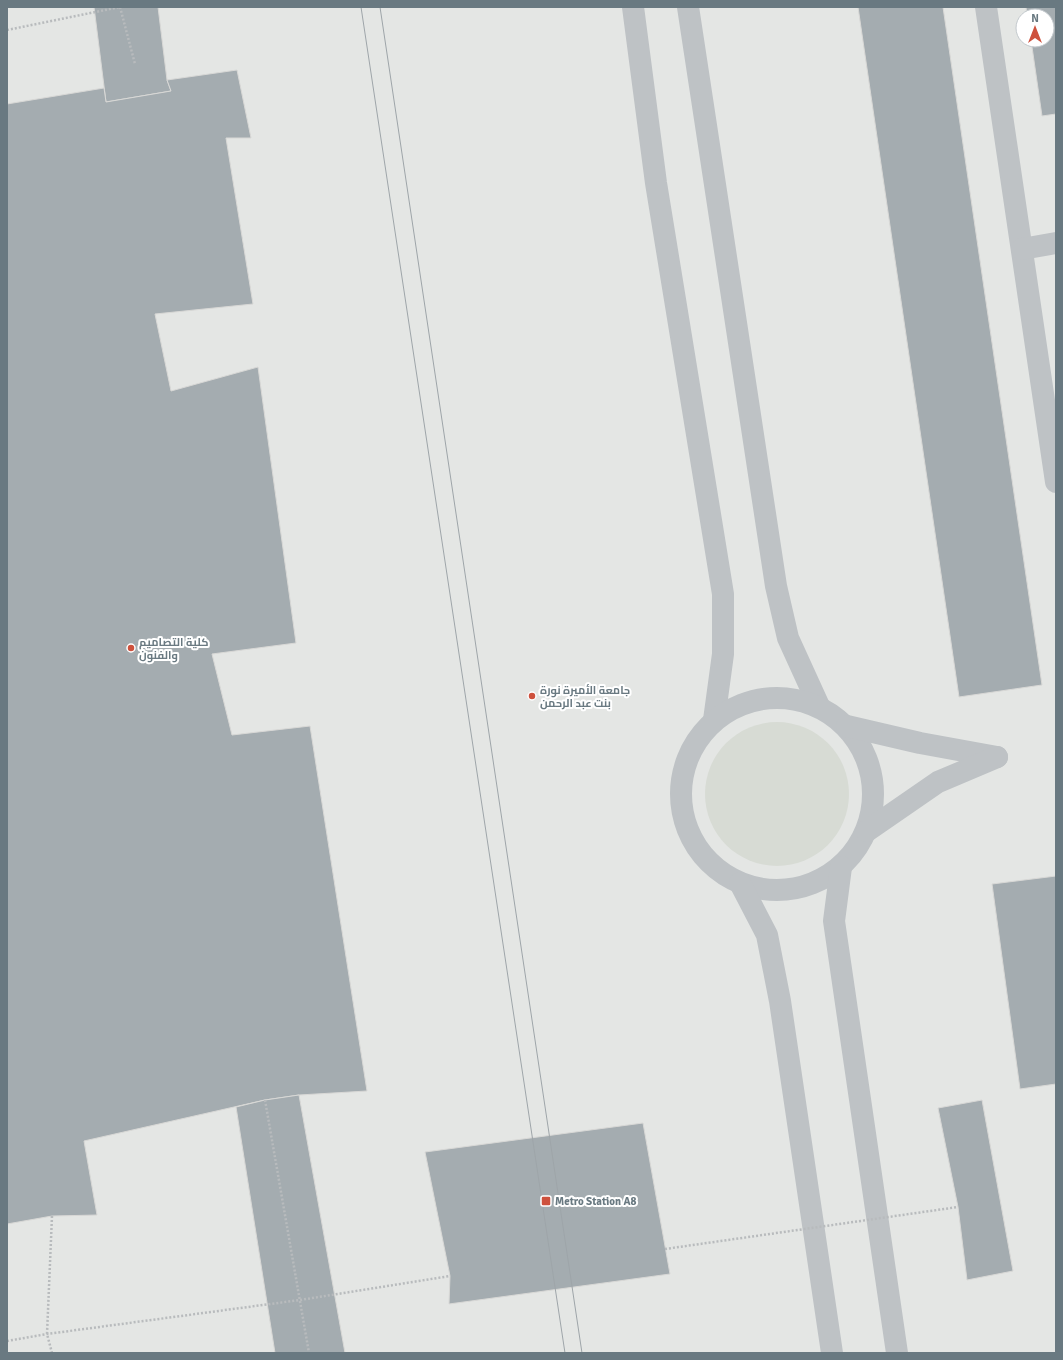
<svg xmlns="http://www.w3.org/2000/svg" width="1063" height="1360" viewBox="0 0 1063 1360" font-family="Signika,Cairo,sans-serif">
<rect width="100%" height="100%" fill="#f6f6f4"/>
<!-- built -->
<path fill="#e4e6e4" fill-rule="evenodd" d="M7,7H1056V1353H7ZM1023,16H1047V40H1023Z"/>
<!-- green -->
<circle fill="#d7dbd4" cx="777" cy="794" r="72"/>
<!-- building -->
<g fill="#a4acb0" stroke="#d8d8d6">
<path d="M94,7H158L167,80L171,91L106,102Z"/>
<path d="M858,7H943L1042,685L959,697Z"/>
<path d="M1026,7H1056V114L1042,116L1031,40H1047V16H1027Z"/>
<path d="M237,70L251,138H226L253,304L155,314L171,391L258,367L296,643L212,654L232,735L310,726L367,1091L299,1095L265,1100L84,1141L97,1215L52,1216L7,1224V104L104,88L106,102L171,91L167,80Z"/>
<path d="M1056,876V1084L1020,1089L992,884Z"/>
<path d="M299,1095L345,1353H275L236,1107L265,1100Z"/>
<path d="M982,1100L1013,1271L967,1280L958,1207L938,1108Z"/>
<path d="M643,1123L670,1274L449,1304L450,1276L425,1152Z"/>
</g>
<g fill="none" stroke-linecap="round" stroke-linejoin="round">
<!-- path -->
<g stroke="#b8bbbd" stroke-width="2.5" stroke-dasharray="2 2" stroke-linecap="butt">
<path d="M120,7L135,64"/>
<path d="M7,30L120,7"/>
<path d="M265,1100L309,1353"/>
<path d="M52,1216L47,1334L52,1353"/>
<path d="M7,1341L47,1334L300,1300L450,1276"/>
</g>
<!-- minor -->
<g stroke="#bec2c5" stroke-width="22">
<path d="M633,7L656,183L723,594V654L714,720"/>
<path d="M688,7L776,586L788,638L819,706"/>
<path d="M986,7L1056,482"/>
<path d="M1022,249L1056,243"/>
<circle cx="777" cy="794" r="96"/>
<path d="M847,726L920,743L997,757"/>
<path d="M867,831L938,782L997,757"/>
<path d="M841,867L834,921L897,1353"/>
<path d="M740,883L767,935L780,1001L832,1353"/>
</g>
<!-- tram -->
<g stroke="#9ea5a9" stroke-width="1">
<path d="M361,7L565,1353"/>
<path d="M380,7L582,1353"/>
</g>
<!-- path-bridge -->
<path stroke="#b8bbbd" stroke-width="2.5" stroke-dasharray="2 2" stroke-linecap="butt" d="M665,1249L958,1207"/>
</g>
<!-- markers -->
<g fill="#ce513d" stroke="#fff" stroke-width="1.5">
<circle cx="131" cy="648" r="4"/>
<circle cx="532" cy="696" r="4"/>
<rect x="541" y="1196" width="10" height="10" rx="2"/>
</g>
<g text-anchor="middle" stroke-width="4" stroke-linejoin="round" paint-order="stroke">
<!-- poi labels -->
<g font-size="11" font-weight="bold" fill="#697981" stroke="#fff" text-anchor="start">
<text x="139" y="646">كلية التصاميم<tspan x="139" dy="13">والفنون</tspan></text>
<text x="540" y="694">جامعة الأميرة نورة<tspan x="540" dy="13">بنت عبد الرحمن</tspan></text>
<text x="555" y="1205">Metro Station A8</text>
</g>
</g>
<!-- border -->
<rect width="1063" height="1360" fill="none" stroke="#697981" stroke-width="16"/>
<!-- north arrow -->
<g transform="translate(1035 28)"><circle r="19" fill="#ffffff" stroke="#c3c9cd"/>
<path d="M0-3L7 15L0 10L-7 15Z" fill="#ce513d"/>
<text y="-6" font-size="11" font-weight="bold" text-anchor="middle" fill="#697981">N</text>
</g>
</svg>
